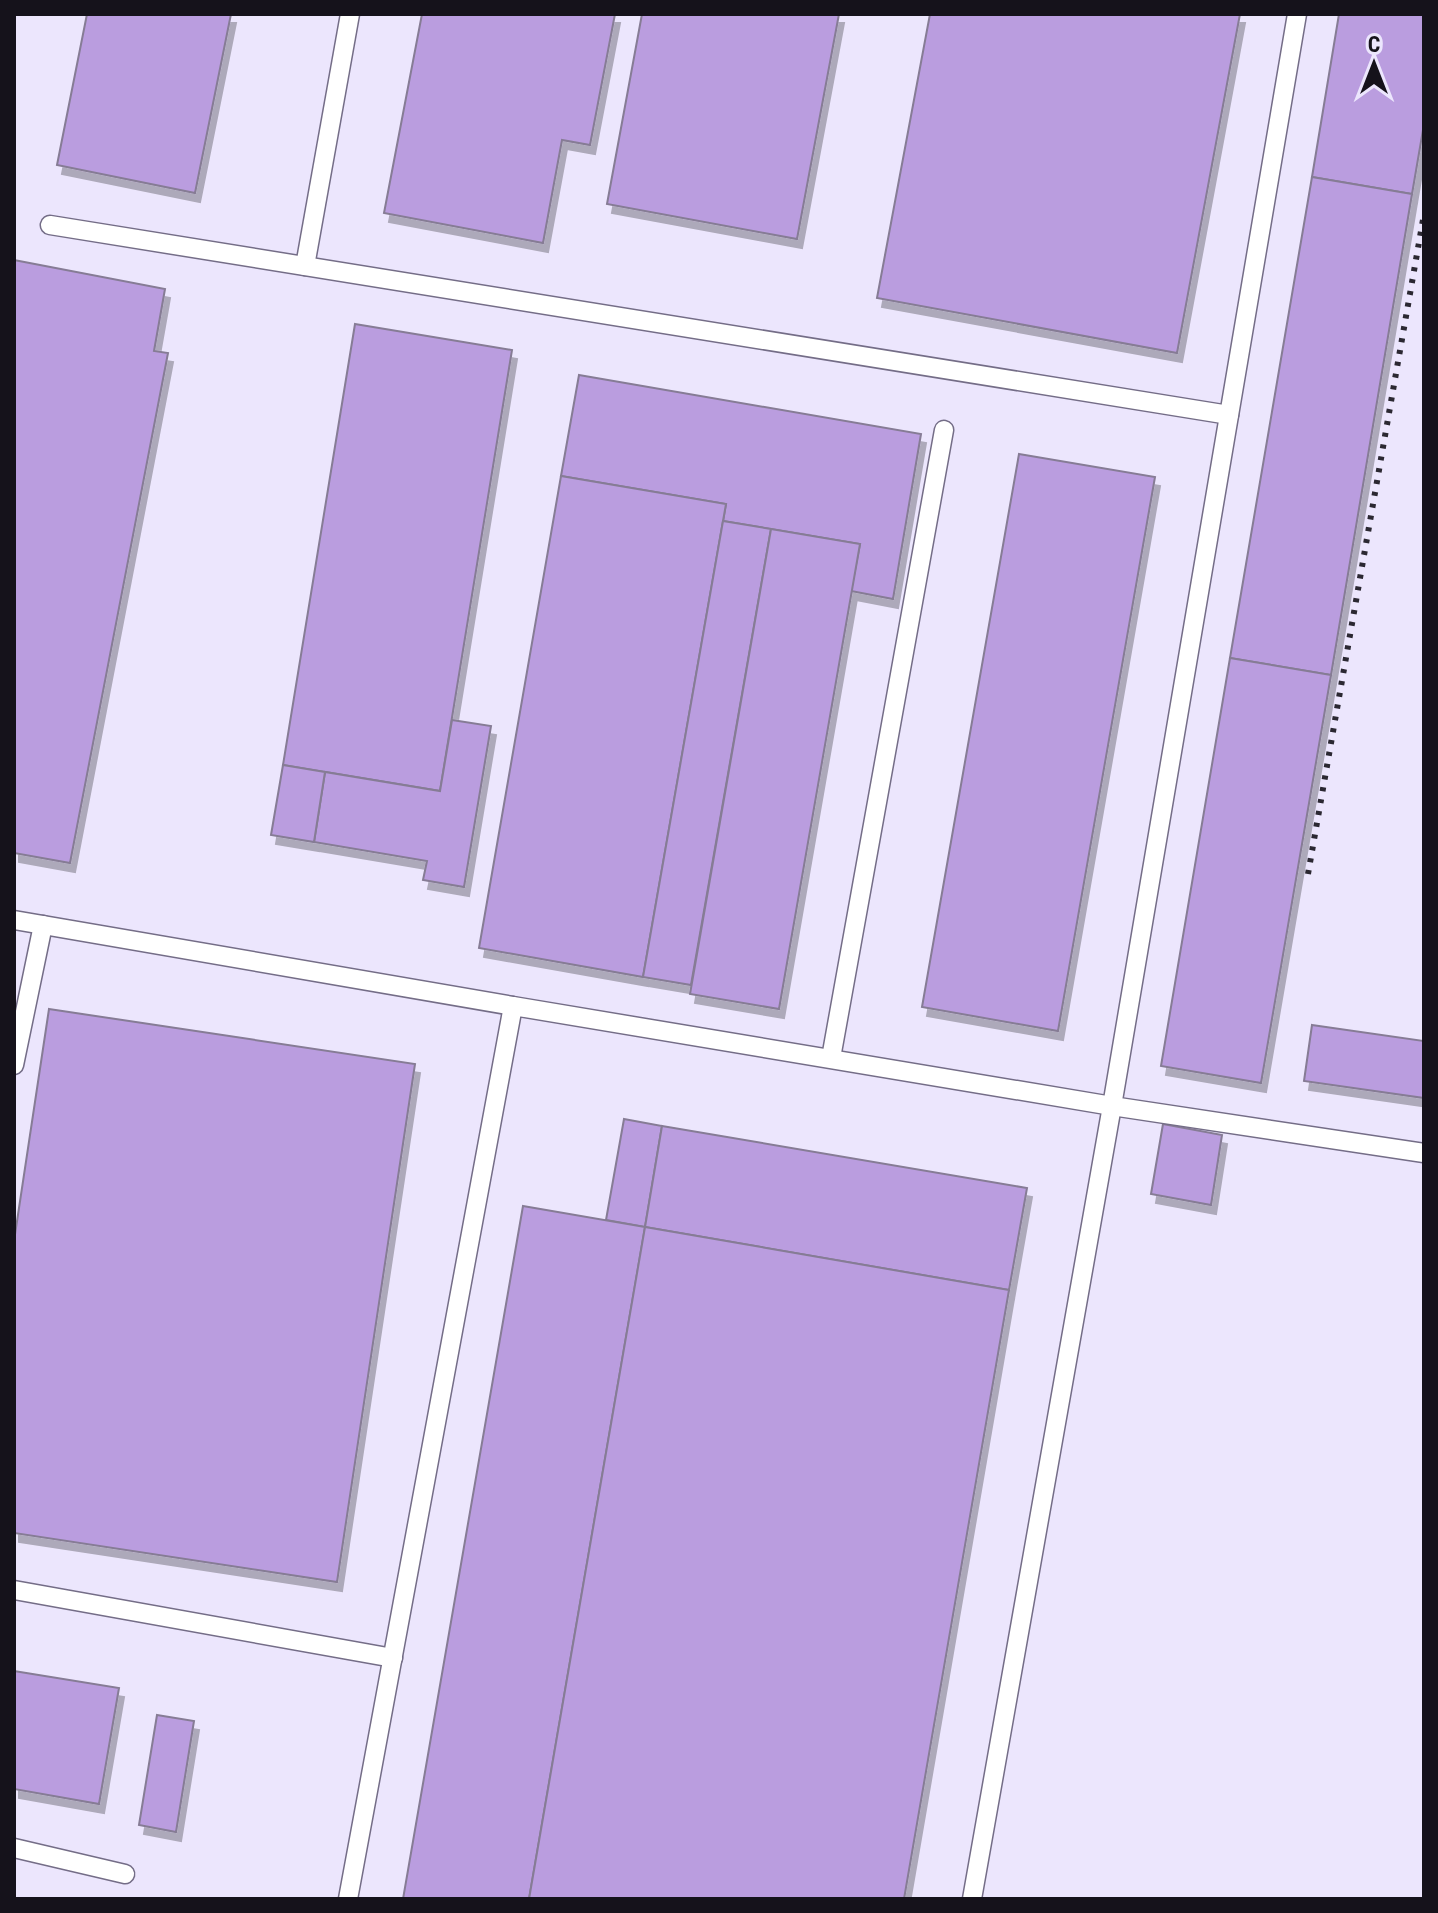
<svg xmlns="http://www.w3.org/2000/svg" width="1438" height="1913" viewBox="0 0 1438 1913" font-family="'Roboto Condensed',sans-serif">
<defs>
<filter id="shadow"><feDropShadow dx="5" dy="9" stdDeviation="0" flood-color="#0004"/></filter>
</defs>
<rect width="100%" height="100%" fill="#ece6fd"/>
<!-- building -->
<g fill="#ba9ddf" stroke="#867c95" stroke-width="2" filter="url(#shadow)">
<path d="M87,14H231L195,193L57,165Z"/>
<path d="M422,14H615L590,145L562,140L543,243L384,213Z"/>
<path d="M642,14H839L797,239L607,204Z"/>
<path d="M930,14H1240L1177,353L877,298Z"/>
<path d="M1339,14H1424V124L1412,194L1312,177Z"/>
<path d="M1312,177L1412,194L1331,675L1230,658Z"/>
<path d="M14,260L165,289L154,351L168,353L70,863L14,853Z"/>
<path d="M355,324L512,350L440,791L283,765Z"/>
<path d="M579,375L921,434L893,599L851,591L860,544L723,521L726,504L561,476Z"/>
<path d="M1019,454L1155,477L1058,1031L922,1007Z"/>
<path d="M561,476L726,504L643,977L479,948Z"/>
<path d="M723,521L771,529L691,985L643,977Z"/>
<path d="M771,529L860,544L779,1009L690,994Z"/>
<path d="M1230,658L1331,675L1261,1083L1161,1066Z"/>
<path d="M452,720L491,726L464,887L423,880L427,861L314,842L325,772L440,791Z"/>
<path d="M283,765L325,772L314,842L271,835Z"/>
<path d="M49,1009L415,1064L337,1582L14,1533V1241Z"/>
<path d="M1312,1025L1424,1041V1098L1304,1081Z"/>
<path d="M624,1119L662,1126L645,1227L606,1220Z"/>
<path d="M1163,1124L1222,1135L1211,1205L1151,1194Z"/>
<path d="M662,1126L1027,1188L1009,1290L645,1227Z"/>
<path d="M523,1206L645,1227L529,1899H403Z"/>
<path d="M645,1227L1009,1290L904,1899H529Z"/>
<path d="M14,1671L119,1688L99,1804L14,1789Z"/>
<path d="M157,1715L194,1721L176,1832L139,1825Z"/>
</g>
<g fill="none" stroke-linecap="round" stroke-linejoin="round">
<!-- service casing -->
<g stroke="#746d87" stroke-width="21">
<g id="service">
<path d="M50,225L1229,415"/>
<path d="M305,266L350,14"/>
<path d="M14,920L513,1006"/>
<path d="M831,1058L944,430"/>
<path d="M14,1065L43,925"/>
<path d="M14,1590L393,1658"/>
<path d="M14,1848L125,1874"/>
<path d="M348,1899L513,1006L1112,1106L1424,1153"/>
<path d="M972,1899L1112,1106L1297,14"/>
</g>
</g>
<!-- service -->
<use href="#service" stroke="#fff" stroke-width="18"/>
<!-- rail -->
<path stroke="#2b2832" stroke-width="6" stroke-dasharray="4 8" stroke-linecap="butt" d="M1308,874L1424,214"/>
</g>
<!-- border -->
<rect width="1438" height="1913" fill="none" stroke="#15121b" stroke-width="32"/>
<!-- north arrow -->
<g transform="translate(1374 64)" stroke="#ece6fd" stroke-width="6" paint-order="stroke">
<path d="M0-6L14 30L0 20L-14 30Z" fill="#15121b"/>
<text y="-12" font-size="22" font-weight="bold" text-anchor="middle" fill="#15121b">С</text>
</g>
</svg>
